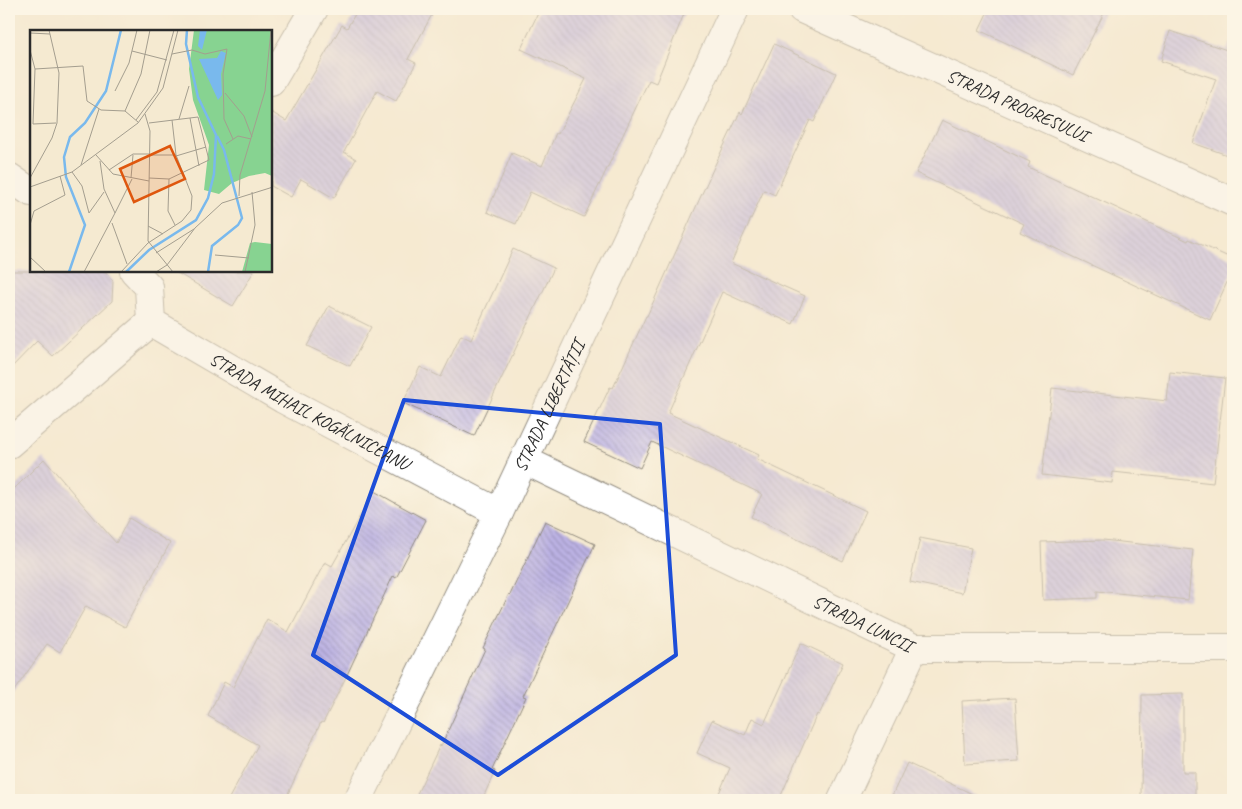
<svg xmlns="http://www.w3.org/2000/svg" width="1242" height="809" viewBox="0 0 1242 809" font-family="Caveat,sans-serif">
<defs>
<pattern id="building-back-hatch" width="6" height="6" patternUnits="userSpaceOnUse" patternTransform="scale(1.25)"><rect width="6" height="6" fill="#bcb2e4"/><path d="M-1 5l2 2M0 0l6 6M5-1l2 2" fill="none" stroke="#9991b9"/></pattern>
</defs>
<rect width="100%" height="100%" fill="#fcf5e5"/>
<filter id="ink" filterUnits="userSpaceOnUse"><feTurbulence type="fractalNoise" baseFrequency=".02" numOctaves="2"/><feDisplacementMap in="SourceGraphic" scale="10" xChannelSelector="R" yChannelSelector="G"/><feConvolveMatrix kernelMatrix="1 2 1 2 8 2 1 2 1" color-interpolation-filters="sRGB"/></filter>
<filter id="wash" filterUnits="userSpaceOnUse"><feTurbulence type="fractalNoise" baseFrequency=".0096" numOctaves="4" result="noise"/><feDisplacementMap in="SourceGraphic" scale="20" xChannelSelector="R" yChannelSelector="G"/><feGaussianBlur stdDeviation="1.12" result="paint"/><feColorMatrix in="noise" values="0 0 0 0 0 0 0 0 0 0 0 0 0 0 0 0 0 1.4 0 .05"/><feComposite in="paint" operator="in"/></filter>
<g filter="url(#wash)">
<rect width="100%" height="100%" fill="#f5ead1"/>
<g id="blocks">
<!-- building -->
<g fill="url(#building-back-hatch)">
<path d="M358,9H435L408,59L416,63L396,101L377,91L344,152L356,159L334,198L301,179L291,197L271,186V112L286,121L342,25L347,28Z"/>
<path d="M540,9H686L656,83L649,80L584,217L530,192L516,224L487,212L512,153L542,166L556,133L558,134L586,79L521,49Z"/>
<path d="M989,9H1106L1073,75L979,30Z"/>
<path d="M1170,31L1227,50L1230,42H1233V157L1193,143L1216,79L1161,61Z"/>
<path d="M774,44L836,73L814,122L810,120L775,195L764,190L731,263L805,296L793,324L722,292L668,413L759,455L757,459L866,511L843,561L751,517L762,494L652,442L640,468L584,442L610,387L613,388L646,316H647L714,167L740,112L742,114Z"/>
<path d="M942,120L1030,162L1028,167L1188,241L1189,239L1233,259V269L1210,320L1020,232L1024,224L916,173Z"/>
<path d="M513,249L554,268L474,436L403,403L420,367L441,377L461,335L471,340Z"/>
<path d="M9,271H105L113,281L112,301L53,356L37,341L9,370Z"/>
<path d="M174,271H254L233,306Z"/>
<path d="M329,306L371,327L350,366L307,346Z"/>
<path d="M1170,372L1225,378L1213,483L1113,472L1112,483L1042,475L1052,388L1167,401Z"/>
<path d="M44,459L116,543L129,518L170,543L125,627L86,606L60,652L47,644L9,698V494Z"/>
<path d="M374,491L426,520L396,578L393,576L346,677L323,723L321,722L285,800H228L258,745L208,716L224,682L233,687L267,619L288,632L325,562L332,566Z"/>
<path d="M545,521L595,544L523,696L526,697L492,770L495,771L482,800H414L440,745L441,746L485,649L483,648L509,594L510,595Z"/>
<path d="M920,538L971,548L962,593L910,582Z"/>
<path d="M1103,540L1193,550L1188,600L1097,591V598L1043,600L1041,542Z"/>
<path d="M801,643L843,663L819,715L817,714L779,800H716L730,768L697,753L712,720L745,735L752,718L764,724Z"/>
<path d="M1183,694V772H1195V800H1141L1142,695Z"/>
<path d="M1015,698L1019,761L965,764L962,701Z"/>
<path d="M907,763L985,800H890Z"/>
</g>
</g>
</g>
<g filter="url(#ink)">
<use href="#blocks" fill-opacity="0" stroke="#908a7e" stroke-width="1"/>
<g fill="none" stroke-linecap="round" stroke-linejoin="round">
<!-- minor casing -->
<g stroke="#908a7e" stroke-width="30">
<g id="minor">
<path id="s1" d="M802,9L1233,202"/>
<path d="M271,82L314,9"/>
<path d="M9,177L31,192"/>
<path id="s2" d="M134,271L149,287L151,322L283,399L499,513"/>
<path d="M9,444L151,322"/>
<path id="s3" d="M524,460L914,648H1233"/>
<path d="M842,800L914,648"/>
</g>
</g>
<!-- tertiary casing -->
<g stroke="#908a7e" stroke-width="30">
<g id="tertiary">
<path id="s4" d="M358,800L499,513L735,9"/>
</g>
</g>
<!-- minor -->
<use href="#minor" stroke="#fff" stroke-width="28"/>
<!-- tertiary -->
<use href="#tertiary" stroke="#fff" stroke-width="28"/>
</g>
</g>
<!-- marked area -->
<path d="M0 0H1242V809H0ZM404,400L660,424L676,655L498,775L313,655Z" fill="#f5ead1" fill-opacity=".55" fill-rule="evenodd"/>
<path fill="none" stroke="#1d4ed8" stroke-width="4" stroke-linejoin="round" d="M404,400L660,424L676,655L498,775L313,655Z"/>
<g text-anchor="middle" stroke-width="4.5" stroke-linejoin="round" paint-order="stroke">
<!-- street labels -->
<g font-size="18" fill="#2b2b2b" stroke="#fcf5e5">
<text dy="6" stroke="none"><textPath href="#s1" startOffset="236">STRADA PROGRESULUI</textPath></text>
<text dy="6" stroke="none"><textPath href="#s4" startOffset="438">STRADA LIBERTĂȚII</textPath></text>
<text dy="6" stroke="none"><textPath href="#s2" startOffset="239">STRADA MIHAIL KOGĂLNICEANU</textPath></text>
<text dy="6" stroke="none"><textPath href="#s3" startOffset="376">STRADA LUNCII</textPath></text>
</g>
</g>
<!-- overview -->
<g transform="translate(30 30)">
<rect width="242" height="242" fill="#f5ead1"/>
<path d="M164,0H242V146L235,143L219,146L202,153L189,164L174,160L179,115L163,70L159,39ZM225,212L242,214V242H212L220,213Z" fill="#87d391"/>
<path d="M170,0H177L172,20L168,16ZM191,21L196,23L191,44L192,65L188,70L169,29L187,28Z" fill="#79b9ed"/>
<path fill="none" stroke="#79b9ed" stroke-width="2.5" d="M39,242L55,195L36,147L34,127L40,107L55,93L76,61L91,0M96,242L119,220L166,190L178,168L184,144L186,105L168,67L156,14L157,0M178,242L182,216L208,195L212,188L194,120L187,106"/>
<path fill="none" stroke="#a49e8f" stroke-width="1" d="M0,3L20,4M0,20L5,39M102,21L137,30M142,24L162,20L175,24L197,19L193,44L194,89L203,109M85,61L99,33L107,0M195,63L214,86L222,107M95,81L111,44L120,0M115,84L120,101L118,211L143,242M160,88L169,136M149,89L159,56M106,90L127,62L144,0M119,93L168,87L179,130L139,149L119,148M3,94L5,39L53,36L57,71L71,80L95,81L108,92M3,94L26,93M196,114L208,106L221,109M66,125L83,144L119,151M120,125H146M146,126L176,117M51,135L69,79M79,140L103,124H120M42,142L52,156L59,183L74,162M0,148L22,108L27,93L29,43L19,0M101,148L103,125M139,149L138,181L145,195M0,157L42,142L108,93L133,58L148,0M209,166L210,145L235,61L241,0M85,183L102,149M82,193L97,234M0,195L4,181L35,165L30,146M118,196L133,204M126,223L164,199M185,225L219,228M0,227L16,242M54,242L85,183L74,159L70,131M91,242L118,213L152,191L161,180L162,166L146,125L142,90M126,242L137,235L165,198L192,173L243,157M215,242L225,195L222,162"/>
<path fill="#df570e" fill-opacity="0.15" stroke="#df570e" stroke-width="2.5" d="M140,116L155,149L104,172L90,139Z"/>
<rect width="242" height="242" fill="none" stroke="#2b2b2b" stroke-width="2.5"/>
</g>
<!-- margin -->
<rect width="1242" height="809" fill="none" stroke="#fcf5e5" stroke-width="30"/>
</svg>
